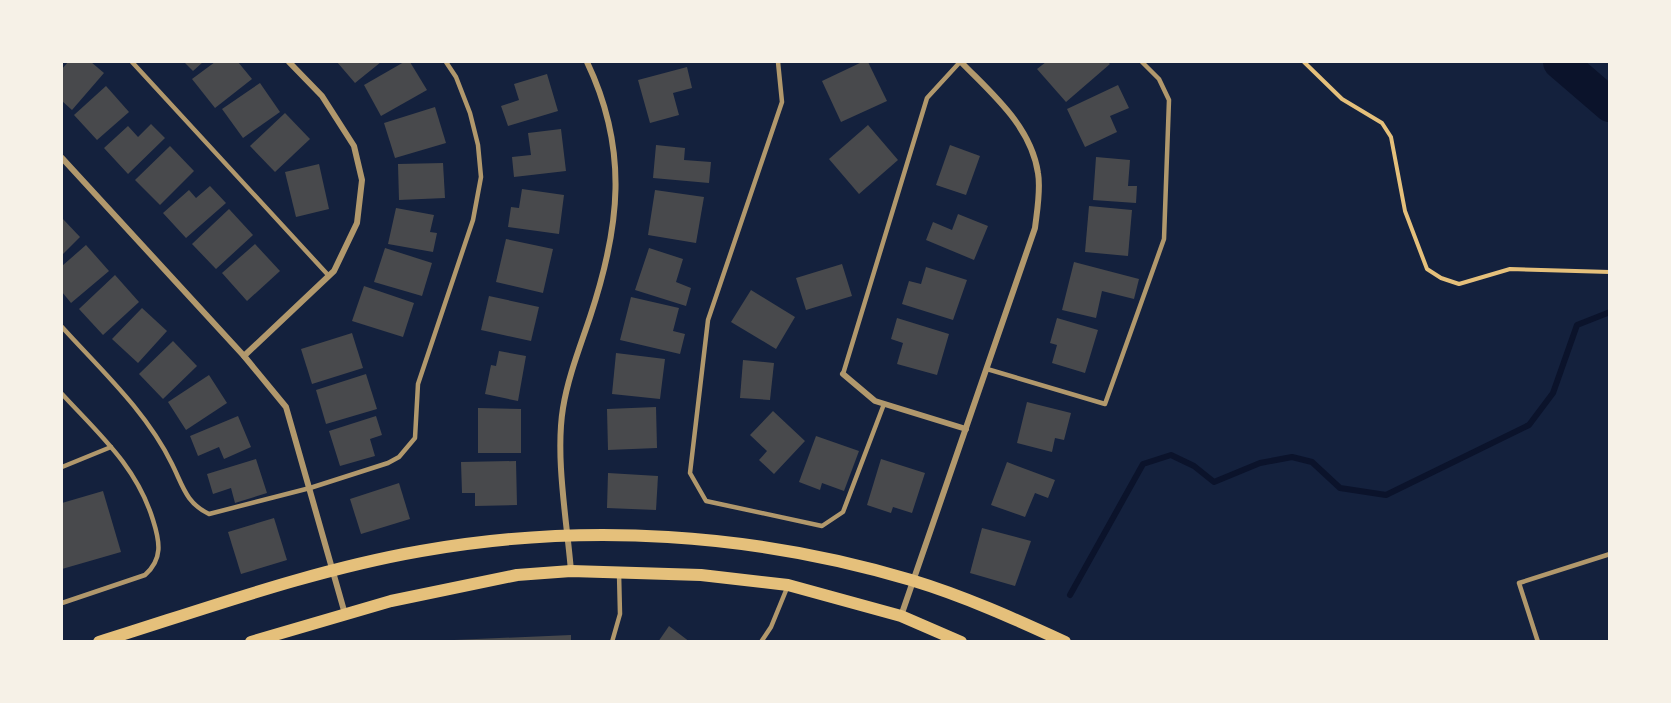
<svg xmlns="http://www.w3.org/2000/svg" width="1671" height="703" viewBox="0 0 1671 703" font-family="Jost,sans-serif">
<rect width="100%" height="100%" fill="#14213d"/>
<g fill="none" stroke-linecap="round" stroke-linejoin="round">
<!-- stream -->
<path stroke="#0b132b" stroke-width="6" d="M1070,595L1143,464L1171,455L1194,466L1214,482L1260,463L1292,457L1312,462L1340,488L1386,495L1529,425L1553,393L1577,325L1610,312"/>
<!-- river -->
<path stroke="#0b132b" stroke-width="34" d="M1560,62L1610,105"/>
</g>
<!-- building -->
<g fill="#48494c">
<path d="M68,62H91L104,73L72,110L62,101V69Z"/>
<path d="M184,62H203L193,71Z"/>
<path d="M215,62H238L252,79L215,108L192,79Z"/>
<path d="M337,62H381L355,83Z"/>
<path d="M404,62H410L427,90L381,116L364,85Z"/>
<path d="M862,62H868L887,101L841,122L822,81Z"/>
<path d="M1046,62H1108L1110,64L1066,102L1037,69Z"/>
<path d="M687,67L692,88L673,93L679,115L650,123L638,80Z"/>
<path d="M547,74L558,111L508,126L501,106L519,100L514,84Z"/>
<path d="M260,83L280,112L243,138L222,109Z"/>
<path d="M1118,85L1129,108L1110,116L1117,132L1085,147L1067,109Z"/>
<path d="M106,86L129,112L97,140L74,115Z"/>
<path d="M435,107L446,143L395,158L384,123Z"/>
<path d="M285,113L310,139L275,172L250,146Z"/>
<path d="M151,124L165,138L128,174L104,148L128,126L138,137Z"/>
<path d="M868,125L898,160L859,194L829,159Z"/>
<path d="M561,129L566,171L514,177L512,157L531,155L528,133Z"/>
<path d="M656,145L685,148L684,160L711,162L709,183L653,178Z"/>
<path d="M950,145L980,156L966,195L936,185Z"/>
<path d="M170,146L194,171L160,205L135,180Z"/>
<path d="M1096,157L1130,160L1128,186H1137L1136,203L1093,200Z"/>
<path d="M443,163L445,198L399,200L398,164Z"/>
<path d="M319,164L329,209L296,217L285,172Z"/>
<path d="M210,186L226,203L186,238L163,213L189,190L196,198Z"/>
<path d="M522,189L564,195L559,234L508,227L511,207L519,208Z"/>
<path d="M655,190L704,197L696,243L648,235Z"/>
<path d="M1089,206L1132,210L1128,256L1085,252Z"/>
<path d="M396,208L434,215L430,232L437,233L433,252L388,244Z"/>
<path d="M229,209L253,235L216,269L192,244Z"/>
<path d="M958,214L988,226L974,260L926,240L933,222L952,230Z"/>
<path d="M62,218L80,237L62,255Z"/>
<path d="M506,239L553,249L543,293L496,282Z"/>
<path d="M255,244L280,271L247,301L222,273Z"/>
<path d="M86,245L109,271L71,303L62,292V266Z"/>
<path d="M385,248L432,263L422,296L374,282Z"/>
<path d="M649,248L683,259L676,282L691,288L686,306L635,290Z"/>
<path d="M1074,262L1139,279L1134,299L1102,291L1096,318L1062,310Z"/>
<path d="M842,264L852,296L806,310L796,278Z"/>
<path d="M926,267L967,280L953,320L902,304L909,281L921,284Z"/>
<path d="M115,275L139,302L103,335L79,309Z"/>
<path d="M364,286L414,303L403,337L352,321Z"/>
<path d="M751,290L795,317L776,349L731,322Z"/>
<path d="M489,296L539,307L531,341L481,330Z"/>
<path d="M631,297L679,308L673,331L685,334L680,354L620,340Z"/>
<path d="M142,308L167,331L138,363L112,339Z"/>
<path d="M897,318L949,334L937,375L897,364L903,343L891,339Z"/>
<path d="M1057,318L1098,330L1085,373L1052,363L1057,345L1050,343Z"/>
<path d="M352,333L363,368L312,384L301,349Z"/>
<path d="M173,341L197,366L163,399L139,374Z"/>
<path d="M499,351L526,356L518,401L485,394L491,365L496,366Z"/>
<path d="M616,353L665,359L660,399L612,394Z"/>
<path d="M743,360L774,363L770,400L740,398Z"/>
<path d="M366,374L377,409L326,424L316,390Z"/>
<path d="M209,375L227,403L186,430L168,402Z"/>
<path d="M1027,402L1071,413L1064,440L1055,438L1052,452L1017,443Z"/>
<path d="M656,407L657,448L608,450L607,409Z"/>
<path d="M478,408L521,409V453H478Z"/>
<path d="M773,411L805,441L774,474L759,460L767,451L750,435Z"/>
<path d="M238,416L251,447L224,459L219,447L198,456L190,436Z"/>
<path d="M376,416L382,435L370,439L375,456L340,466L329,431Z"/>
<path d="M816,436L859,451L844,491L822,483L820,490L799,482Z"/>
<path d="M256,459L267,493L235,503L231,488L213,494L207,474Z"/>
<path d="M881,459L925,473L912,513L893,507L891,513L867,505Z"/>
<path d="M516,461L517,505L475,506V493H462L461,462Z"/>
<path d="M1007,462L1055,480L1048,498L1035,493L1025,517L991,505Z"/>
<path d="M608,473L658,476L656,510L607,508Z"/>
<path d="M399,483L410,519L361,534L350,499Z"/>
<path d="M103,491L121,552L62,569V503Z"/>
<path d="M274,518L287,560L241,574L228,532Z"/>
<path d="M982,528L1031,541L1015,586L970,573Z"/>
<path d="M669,626L690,642H658Z"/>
<path d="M571,635V642H454V640Z"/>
</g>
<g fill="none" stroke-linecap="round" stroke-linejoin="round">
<!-- path -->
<path stroke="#e5c07b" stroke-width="4" d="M1304,62L1342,99L1382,123L1391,137L1405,211L1427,269L1441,278L1459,284L1510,269L1610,272"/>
<!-- service -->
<g stroke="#b1986c" stroke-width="4.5">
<path d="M132,62L329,276"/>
<path d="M778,62L782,102L708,320L690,473L706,501L822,526L843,512L884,404"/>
<path d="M62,327C101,370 146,411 172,464C183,486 186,503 209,514L310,488L388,463L399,457L415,438L418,384L473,220L481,177L478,145L470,113L456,77L446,62"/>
<path d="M987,369L1105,404L1164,239L1169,100L1159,79L1142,62"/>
<path d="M843,374L927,98L960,62"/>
<path d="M62,394C99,434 137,467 153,520C160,542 163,559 145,575L62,603"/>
<path d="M62,467L111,447"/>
<path d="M612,642L620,614L619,573"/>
<path d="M761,642L771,627L787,588"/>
<path d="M1538,642L1519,583L1610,554"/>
</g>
<!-- minor -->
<g stroke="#b1986c" stroke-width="6">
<path d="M62,158L244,356L286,407L345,614"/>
<path d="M244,356L334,271L357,223L362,180L354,146L322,96L289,62"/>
<path d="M843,374L875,401L966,429"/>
<path d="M571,571C567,522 555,457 563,408C568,377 580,347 590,317C620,227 629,150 587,62"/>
<path d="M901,616L1035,228C1037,211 1041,190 1038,173C1031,126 992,94 961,62"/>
</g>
<!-- secondary -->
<g stroke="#e5c07b" stroke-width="12">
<path d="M99,642C205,609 312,570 421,551C584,522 753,533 911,580C964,596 1015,619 1065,642"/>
<path d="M251,642L391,601L517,575L571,571L701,575L788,585L901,616L961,642"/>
</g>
</g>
<!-- border -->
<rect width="1671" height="703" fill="none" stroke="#f6f1e7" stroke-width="126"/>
</svg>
